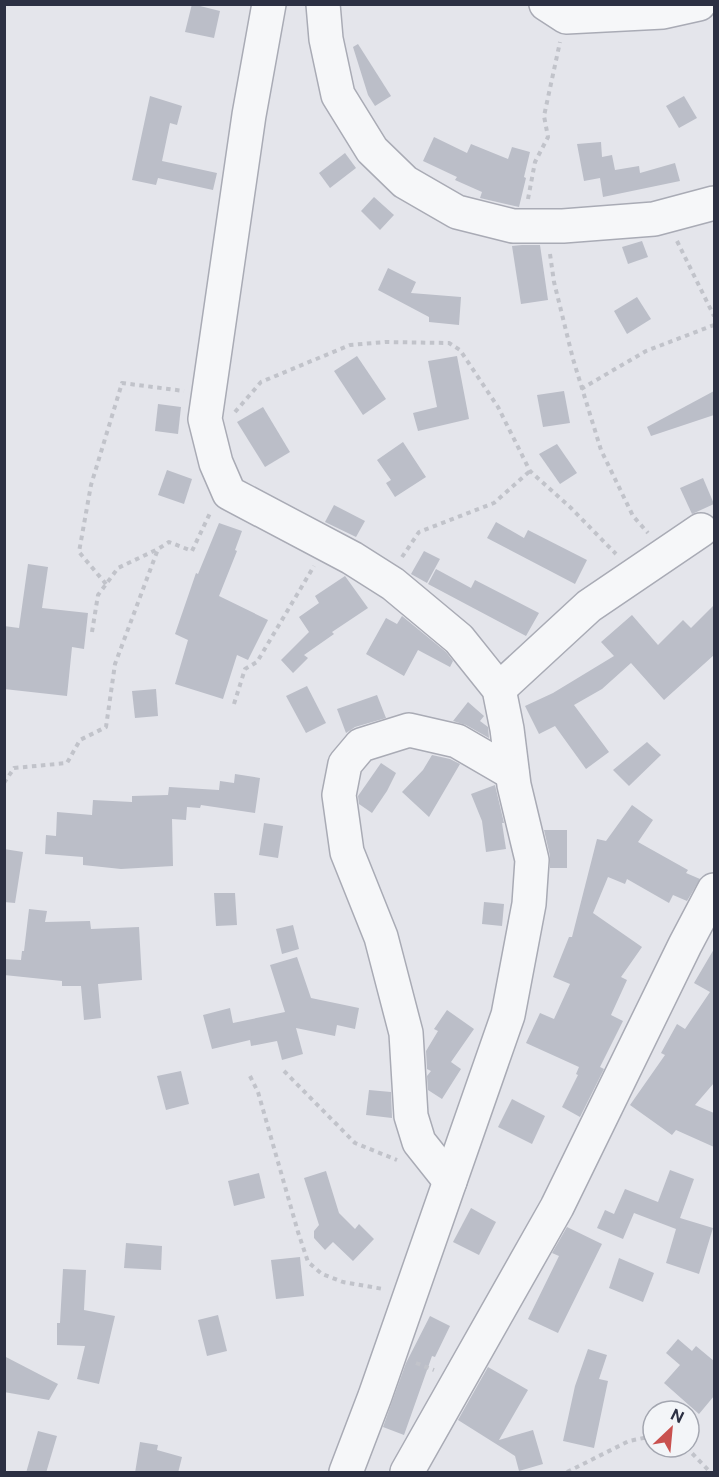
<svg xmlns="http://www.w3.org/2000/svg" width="719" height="1477" viewBox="0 0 719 1477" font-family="'Public Sans',sans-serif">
<rect width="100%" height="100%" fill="#e4e5eb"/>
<!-- building -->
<g fill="#bbbec8">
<path d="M192,4L220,11L214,38L185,32Z"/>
<path d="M358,44L391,96L375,106L368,95L353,47Z"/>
<path d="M150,96L182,106L177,125L170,123L162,161L217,173L213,190L158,178L156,185L132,180Z"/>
<path d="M684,96L697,118L679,128L666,106Z"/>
<path d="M434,137L467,153L471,144L508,159L512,147L530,152L524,177L526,178L519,207L480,198L482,192L455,180L457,177L423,161Z"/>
<path d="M601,142L602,157L612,155L615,170L639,166L640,173L675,163L680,181L603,197L600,178L584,181L577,144Z"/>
<path d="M345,153L356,168L330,188L319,173Z"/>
<path d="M374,197L394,215L380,230L361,211Z"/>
<path d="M642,241L648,257L628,264L622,247Z"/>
<path d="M522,245H540L548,300L521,304L512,246Z"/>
<path d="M388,268L416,282L411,293L461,297L459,325L429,322V317L378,290Z"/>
<path d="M637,297L651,319L627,334L614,311Z"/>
<path d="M357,356L386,399L363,415L334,371Z"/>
<path d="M457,356L469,419L418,431L413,413L437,407L428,361Z"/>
<path d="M564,391L570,423L543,427L537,395Z"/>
<path d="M714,391V415L651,436L647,427Z"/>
<path d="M158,404L181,407L178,434L155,431Z"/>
<path d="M263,407L290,452L265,467L237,422Z"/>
<path d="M403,442L426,477L395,497L386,483L391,480L377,460Z"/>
<path d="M557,444L577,473L560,484L539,454Z"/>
<path d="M167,470L192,479L184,504L158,495Z"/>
<path d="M703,478L714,504L692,514L680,488Z"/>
<path d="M334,505L365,521L356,537L325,522Z"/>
<path d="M496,522L524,538L528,530L587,560L575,584L487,538Z"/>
<path d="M219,523L242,531L235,550L237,551L219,596L268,620L248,660L237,655L223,699L175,684L188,640L175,634L196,573L198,574Z"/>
<path d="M424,551L440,559L427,583L411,574Z"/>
<path d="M28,564L48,567L42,608L88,613L84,649L72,647L67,696L4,689V626L19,628Z"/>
<path d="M436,569L471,588L475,580L539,613L526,636L428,584Z"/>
<path d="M345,576L368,608L332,632L334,634L304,655L308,658L293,673L281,660L309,632L299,617L319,603L315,596Z"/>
<path d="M714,605V655L664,700L631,663L602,689L574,705L609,752L586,769L555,726L539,734L525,706L553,693L614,656L601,642L632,615L658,645L683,620L691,628Z"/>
<path d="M402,616L446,652L453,661L450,667L418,650L404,676L366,654L386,618L397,624Z"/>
<path d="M307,686L326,723L306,733L286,696Z"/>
<path d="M156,689L158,716L135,718L132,691Z"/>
<path d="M377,695L386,718L355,727L346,733L337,709Z"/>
<path d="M468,702L484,716L480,721L488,727L489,738L466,725L453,721Z"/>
<path d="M647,742L661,755L629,786L613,770Z"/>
<path d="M432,755L450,759L460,764L429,817L402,792L423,770Z"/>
<path d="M381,763L396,773L387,791L372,813L359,804L358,796Z"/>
<path d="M235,774L260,778L255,813L201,805L200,808L187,807L186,820L172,819L173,866L121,869L83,865V857L45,854L46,835L56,836L57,812L92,815L93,800L132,802V796L168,795L169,787L219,790L220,781L234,783Z"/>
<path d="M495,785L504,823H502L506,849L486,852L482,821L471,794Z"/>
<path d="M632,805L653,820L638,842L688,870L686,873L700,879L687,901L673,895L669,903L627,879L625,884L608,877L593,913L642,947L621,977L627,980L611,1015L623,1021L600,1067L604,1069L580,1117L562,1107L578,1075L576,1074L579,1067L526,1043L540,1013L554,1019L570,984L553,977L569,937H572L597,839L606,841Z"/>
<path d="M264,823L283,826L278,858L259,855Z"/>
<path d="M544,830H567V868H550V856Z"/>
<path d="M4,849L23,852L15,903L4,902Z"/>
<path d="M214,893H235L237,925L216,926Z"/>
<path d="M484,902L504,904L502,926L482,924Z"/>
<path d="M29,909L47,911L45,922L90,921L91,929L139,927L142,980L98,984L101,1018L84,1020L81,986H62V981L4,975V959L21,960L22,951H24Z"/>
<path d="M293,925L299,949L282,954L276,929Z"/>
<path d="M714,949V1083L695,1105L714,1113V1147L676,1130L672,1135L630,1105L665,1055L661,1053L677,1024L685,1029L710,992L694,983Z"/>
<path d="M297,957L311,998L359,1008L355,1029L337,1025L335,1036L296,1028L303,1054L282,1060L277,1041L251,1046L250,1040L212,1049L203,1015L230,1008L233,1023L285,1012L270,965Z"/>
<path d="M447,1010L474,1029L451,1062L461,1069L442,1099L428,1090L427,1076L431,1071L427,1069L426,1051L438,1031L434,1029Z"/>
<path d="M181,1071L189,1104L166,1110L157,1076Z"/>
<path d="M369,1090L391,1092L392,1118L366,1115Z"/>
<path d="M512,1099L545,1116L532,1144L498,1127Z"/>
<path d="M670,1170L694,1179L680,1218L713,1228L699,1274L666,1263L676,1229L634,1213L623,1239L597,1228L605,1210L614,1214L625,1189L658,1202Z"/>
<path d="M326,1171L339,1213L355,1229L359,1224L374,1239L353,1261L333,1242L325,1250L314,1238V1231L319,1225L304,1178Z"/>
<path d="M259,1173L265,1198L234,1206L228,1181Z"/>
<path d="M471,1208L496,1222L479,1255L453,1242Z"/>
<path d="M567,1227L602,1244L558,1333L528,1319L559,1256L552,1253Z"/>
<path d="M126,1243L162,1246L161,1270L124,1268Z"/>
<path d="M300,1257L304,1296L276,1299L271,1260Z"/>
<path d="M619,1258L654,1273L643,1302L609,1288Z"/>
<path d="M63,1269L86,1270L84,1310L115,1316L99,1384L77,1379L85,1346L57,1345V1323H60Z"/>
<path d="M218,1315L227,1351L207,1356L198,1320Z"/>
<path d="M430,1316L450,1326L435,1357L432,1356L404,1435L383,1427L406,1363Z"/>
<path d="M678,1339L692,1351L696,1346L714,1361V1396L699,1414L664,1383L680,1365L666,1353Z"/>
<path d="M588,1349L607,1355L599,1379L608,1381L594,1448L563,1441L575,1386Z"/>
<path d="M4,1356L58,1384L49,1400L4,1392Z"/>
<path d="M488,1367L528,1390L499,1440L533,1430L543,1464L519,1471L515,1456L458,1420Z"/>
<path d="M38,1431L57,1436L46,1473H26Z"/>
<path d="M140,1442L158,1445L157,1450L182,1457L178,1473H135Z"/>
</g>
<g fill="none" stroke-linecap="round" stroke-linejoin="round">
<!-- minor casing -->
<g stroke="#a9abb5" stroke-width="36">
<g id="minor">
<path d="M269,4L249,115L205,419L216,463L229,493L352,558L393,584L459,639L499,689L507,729L514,785L532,860L529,904L508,1015L375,1396L346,1472"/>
<path d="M323,4L326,39L338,95L372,150L405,182L457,212L513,226H563L654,219L714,203"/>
<path d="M546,4L566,17L663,12L699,4"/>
<path d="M499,689L589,606L701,530"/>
<path d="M450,1181L419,1142L411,1116L406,1033L381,937L347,852L339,795L345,764L361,745L409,730L457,741L512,773"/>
<path d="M407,1472L557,1207L685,945L714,890"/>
</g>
</g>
<!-- path -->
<g stroke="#c1c3ca" stroke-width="4" stroke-dasharray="4.5 4.5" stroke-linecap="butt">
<path d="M528,199L535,162L548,137L544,116L560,42"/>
<path d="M677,241L714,316"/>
<path d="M550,254L554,282L573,359L601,450L633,516L648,533"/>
<path d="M581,389L646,351L714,325"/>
<path d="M235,412L261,382L350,345L385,342L449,343L460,350L498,407L530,471L571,508L616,554"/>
<path d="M402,557L419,532L494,503L530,471"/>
<path d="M106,584L79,552L91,485L122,383L184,391"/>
<path d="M92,632L98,595L118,568L158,549"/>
<path d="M234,704L245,669L257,662L314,566"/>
<path d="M4,783L14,768L67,763L80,740L106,727L115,664L158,549L169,542L192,551L211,511"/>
<path d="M284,1071L355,1143L397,1160"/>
<path d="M250,1076L258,1092L298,1232L308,1262L322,1274L343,1282L383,1289"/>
<path d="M416,1363L434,1370"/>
<path d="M686,1447L710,1472"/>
<path d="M567,1472L629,1441L653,1436"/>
</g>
<!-- minor -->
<use href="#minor" stroke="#f6f7f9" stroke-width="33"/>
</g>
<!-- border -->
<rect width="719" height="1477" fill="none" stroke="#2c3043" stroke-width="12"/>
<!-- north arrow -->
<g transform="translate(671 1429) rotate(26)"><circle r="28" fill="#f3f5f8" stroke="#a3a6b0" stroke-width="1.5"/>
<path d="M0-4.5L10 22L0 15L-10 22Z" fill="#c9514f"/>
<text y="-9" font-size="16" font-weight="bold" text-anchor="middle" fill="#2c3043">N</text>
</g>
</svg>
